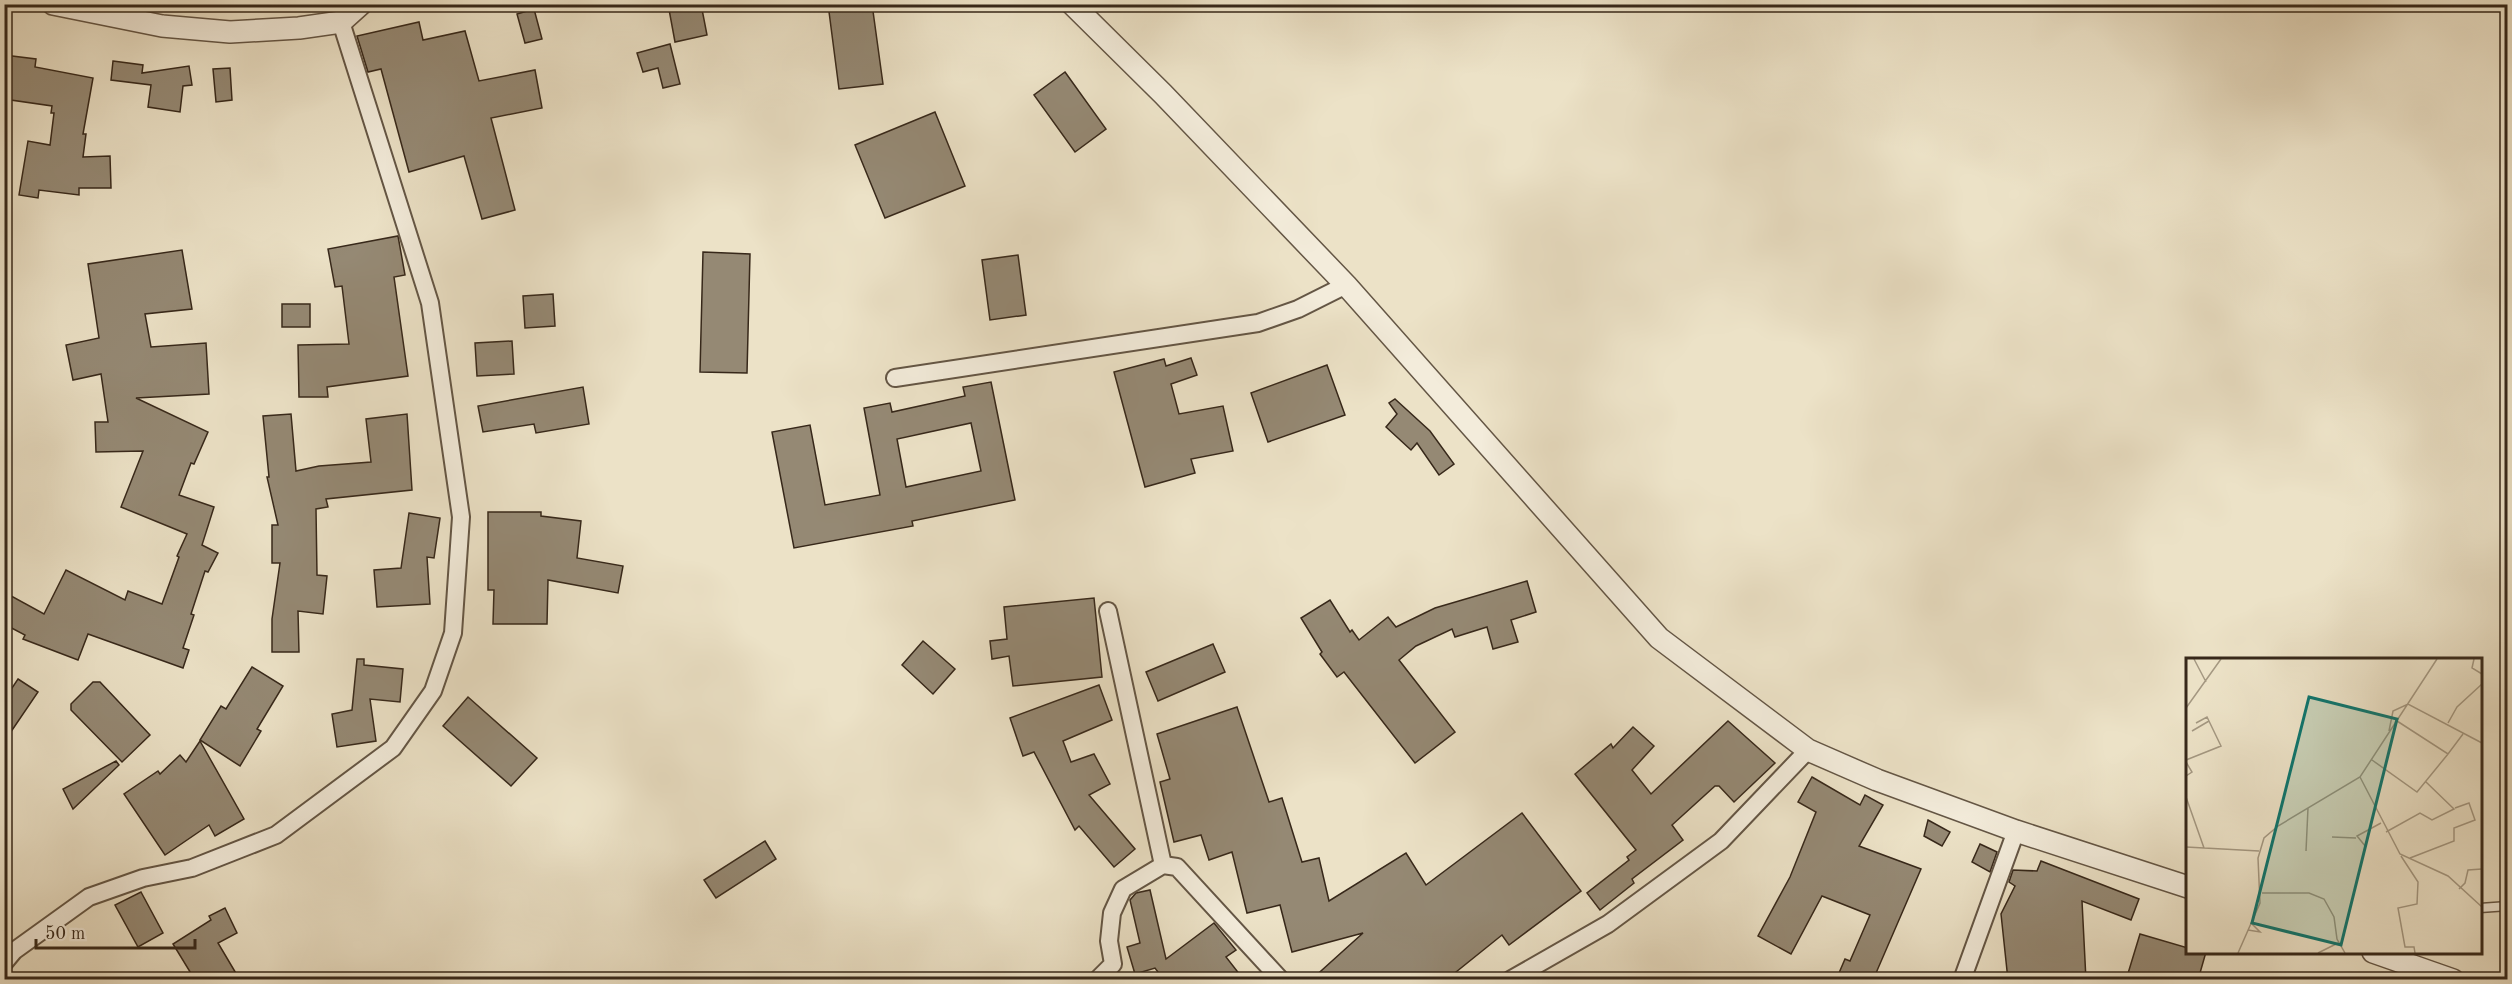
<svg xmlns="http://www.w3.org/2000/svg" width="2512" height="984" viewBox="0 0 2512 984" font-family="'Old Standard TT',serif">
<rect width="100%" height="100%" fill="#ece2c7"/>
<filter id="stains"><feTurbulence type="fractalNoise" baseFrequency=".00333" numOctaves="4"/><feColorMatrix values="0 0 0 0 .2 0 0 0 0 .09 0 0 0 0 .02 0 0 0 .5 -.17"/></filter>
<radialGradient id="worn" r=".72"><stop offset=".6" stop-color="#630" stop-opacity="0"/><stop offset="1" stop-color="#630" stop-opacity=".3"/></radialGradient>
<!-- building -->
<g fill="#958974" stroke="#37281a" stroke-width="1.5" fill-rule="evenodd">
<path d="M668,4H701L707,35L675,42Z"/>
<path d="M828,4H872L883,84L839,89Z"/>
<path d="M534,9L542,39L525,43L517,14Z"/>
<path d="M419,22L423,40L465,31L479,81L535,70L542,108L491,118L515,210L482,219L464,156L409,172L381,69L368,72L357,36Z"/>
<path d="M670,44L680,84L663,88L658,68L643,72L637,53Z"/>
<path d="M4,55L36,59L35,67L93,78L83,134H86L83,157L110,156L111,188H79V195L39,190L38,198L19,195L28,141L50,145L54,113H51L52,106L4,99Z"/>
<path d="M113,61L143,65L142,73L189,66L192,85L183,86L180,112L148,107L151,85L111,80Z"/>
<path d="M230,68L232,100L216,102L213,69Z"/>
<path d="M1065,72L1106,129L1075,152L1034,95Z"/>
<path d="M935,112L965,186L885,218L855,145Z"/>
<path d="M398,236L405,275L394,277L408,376L327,387L328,397H299L298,345L349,344L342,286L335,287L328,249Z"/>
<path d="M182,250L192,309L145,314L151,347L206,343L209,394L136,398L208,432L194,464L191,463L179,495L214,507L202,545L218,553L208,572L205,571L191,614L194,615L183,648L189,650L183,668L88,634L78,660L23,639L25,635L4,624V592L44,614L66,570L125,600L128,591L162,604L179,557L177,556L187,534L121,507L143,451L96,452L95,422H108L101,374L73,380L66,345L99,338L88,264Z"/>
<path d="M703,252L750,254L747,373L700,372Z"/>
<path d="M1018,255L1026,315L990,320L982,260Z"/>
<path d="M553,294L555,326L525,328L523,296Z"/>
<rect x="282" y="304" width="28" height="23"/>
<path d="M512,341L514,374L477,376L475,343Z"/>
<path d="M1191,358L1197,375L1171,384L1179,414L1223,406L1233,451L1191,459L1195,473L1145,487L1114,372L1164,359L1166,366Z"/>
<path d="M1327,365L1345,415L1268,442L1251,393Z"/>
<path d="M991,382L1015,500L912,521L913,526L794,548L772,432L810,425L825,505L880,495L864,408L890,403L892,412L965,396L963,387ZM971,423L981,471L906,487L897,439Z"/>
<path d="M583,387L589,424L536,433L534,424L483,432L478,406Z"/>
<path d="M1395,399L1430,431L1454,464L1439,475L1417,443L1411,450L1386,427L1397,414L1389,403Z"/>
<path d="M291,414L296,471L319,466L371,462L366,419L407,414L412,490L326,499L328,507L316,509L317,575L327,576L323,614L298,611L299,652H272V619L280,563H272V525H278L267,477H269L263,416Z"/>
<path d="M488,512H541V516L581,521L577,558L623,566L618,593L548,580L547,624H493L494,590H488Z"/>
<path d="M409,513L440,518L434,558L427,557L430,604L377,607L374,570L401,568Z"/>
<path d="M1527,581L1536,612L1511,620L1518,642L1493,649L1487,627L1455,637L1452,629L1416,646L1399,660L1455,732L1415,763L1344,672L1337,677L1320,654L1322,652L1301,618L1330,600L1350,632L1352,630L1359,640L1388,617L1396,627L1435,608Z"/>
<path d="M1094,598L1102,677L1013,686L1009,656L992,659L990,641L1007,639L1004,607Z"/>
<path d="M923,641L955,669L933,694L902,665Z"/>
<path d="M1213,644L1225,672L1158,701L1146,672Z"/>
<path d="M357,659H364V665L403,669L400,702L370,699L376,741L337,747L332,714L352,710Z"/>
<path d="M252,667L283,686L257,729L261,731L240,766L200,740L221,706L226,709Z"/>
<path d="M18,679L38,692L4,742V700Z"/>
<path d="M93,682H100L150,735L122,762L71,710V704Z"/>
<path d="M1099,685L1112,720L1063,741L1071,762L1094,754L1110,784L1089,795L1135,849L1114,867L1079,826L1075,830L1034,752L1023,756L1010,718Z"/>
<path d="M468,697L537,758L511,786L443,726Z"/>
<path d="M1237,707L1269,802L1282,798L1302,862L1319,858L1329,901L1406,853L1426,885L1522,813L1581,891L1509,945L1502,935L1446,980H1311L1363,933L1292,952L1280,905L1247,913L1232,852L1209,860L1201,835L1174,842L1160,782L1170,779L1157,734Z"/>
<path d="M1728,721L1775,763L1734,802L1719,786H1715L1672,825L1683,840L1632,879L1634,883L1600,910L1587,893L1629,860L1627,857L1636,850L1575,774L1611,744L1613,748L1633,727L1654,746L1632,770L1651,794Z"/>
<path d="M200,741L244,819L215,836L209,825L165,855L124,794L158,771L160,774L180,755L186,762Z"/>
<path d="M116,761L119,765L73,809L63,789Z"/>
<path d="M1812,777L1860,805L1865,795L1883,805L1859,846L1921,869L1876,973L1892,980H1836L1845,959L1850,961L1870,915L1822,896L1791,954L1758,936L1790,877L1816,812L1798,802Z"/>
<path d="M1928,820L1950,832L1942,846L1924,836Z"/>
<path d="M765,841L776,859L716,898L704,880Z"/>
<path d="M1980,844L1997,852L1990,872L1972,862Z"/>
<path d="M2041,861L2139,899L2131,920L2082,901L2086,980H2008L2001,914L2015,886L2009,882L2013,870L2037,871Z"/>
<path d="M1150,890L1166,959L1214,923L1236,950L1226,957L1244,980H1164L1155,968L1135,974L1127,947L1140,943L1130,900L1136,893Z"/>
<path d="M141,892L163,933L138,947L115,905Z"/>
<path d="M225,908L237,933L218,943L240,980H195L173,944L211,920L209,916Z"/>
<path d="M2140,934L2188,948V952H2206L2198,980H2126Z"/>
</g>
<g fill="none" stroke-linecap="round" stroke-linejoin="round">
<!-- service casing -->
<g stroke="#645645" stroke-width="11">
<path id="service" d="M2480,908L2508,906"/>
</g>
<!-- minor casing -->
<g stroke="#645645" stroke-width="20">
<g id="minor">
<path d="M895,378L1258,323L1298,309L1346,285"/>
<path d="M1108,611L1163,865"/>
<path d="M4,963L14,951L89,897L143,878L192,868L276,835L393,748L433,691L453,633L461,517L430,303L341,22"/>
<path d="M1097,980L1113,964L1109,941L1112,913L1123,889L1163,865L1177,867L1281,980"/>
<path d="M1510,980L1608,924L1721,841L1808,750"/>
<path d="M1962,980L2016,831"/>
</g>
</g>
<!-- tertiary casing -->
<g stroke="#645645" stroke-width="24">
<g id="tertiary">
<path d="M53,4L162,26L230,32L299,28L341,22L361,4"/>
<path d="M1072,4L1163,94L1346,285L1659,638L1808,750L1877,780L2016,831L2188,887"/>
<path d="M2373,952L2453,980"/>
</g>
</g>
<!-- service -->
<use href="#service" stroke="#f3ecdb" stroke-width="8"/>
<!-- minor -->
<use href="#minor" stroke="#f3ecdb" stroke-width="16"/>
<!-- tertiary -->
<use href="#tertiary" stroke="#f3ecdb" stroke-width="21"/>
</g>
<!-- overview -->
<g transform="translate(2186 658)">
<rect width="296" height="296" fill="#ece2c7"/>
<path fill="none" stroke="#a49882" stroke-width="1.5" d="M8,1L20,24M288,1L286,10L296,16M0,50L35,1M211,63L262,96L277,76M262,65L271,49L296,26M6,73L23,63M203,73L207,53L222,46L296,85M0,102L35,88L21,59L10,65M186,102L231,134L262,96M0,104L6,114L0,118M174,119L214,196L262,218L296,249M0,139L18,190M200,174L234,155L246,162L268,151L240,124M146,179L170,180M0,189L73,193M180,189L171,178L195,165M120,193L122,150M215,198L232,224L231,246L212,250L219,289H228L229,295M224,200L268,183V170L289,162L283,145L269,150M273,231L279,225L282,212L296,211M76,235H123L138,241L148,259L151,281L159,295M62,272L74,274L66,266M52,295L74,245L72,200L78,180L92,168L174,119L251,1M132,295L152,285"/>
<path fill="#0f766e" fill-opacity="0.15" stroke="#0f766e" stroke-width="3" d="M123,39L211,61L155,287L66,265Z"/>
<rect width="296" height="296" fill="none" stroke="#37281a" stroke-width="3"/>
</g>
<!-- margin -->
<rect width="2512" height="984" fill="none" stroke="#ece2c7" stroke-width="24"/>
<rect x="6" y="6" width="2500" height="972" fill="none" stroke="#37281a" stroke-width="3"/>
<rect x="12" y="12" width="2488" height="960" fill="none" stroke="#37281a" stroke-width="1.5"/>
<!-- scale -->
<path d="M36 939v9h159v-9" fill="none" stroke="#37281a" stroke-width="3"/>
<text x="45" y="939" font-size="18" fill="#37281a" stroke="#f3ecdb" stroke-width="4.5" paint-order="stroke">50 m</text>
<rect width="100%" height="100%" filter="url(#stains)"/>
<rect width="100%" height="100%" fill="url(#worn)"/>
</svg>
